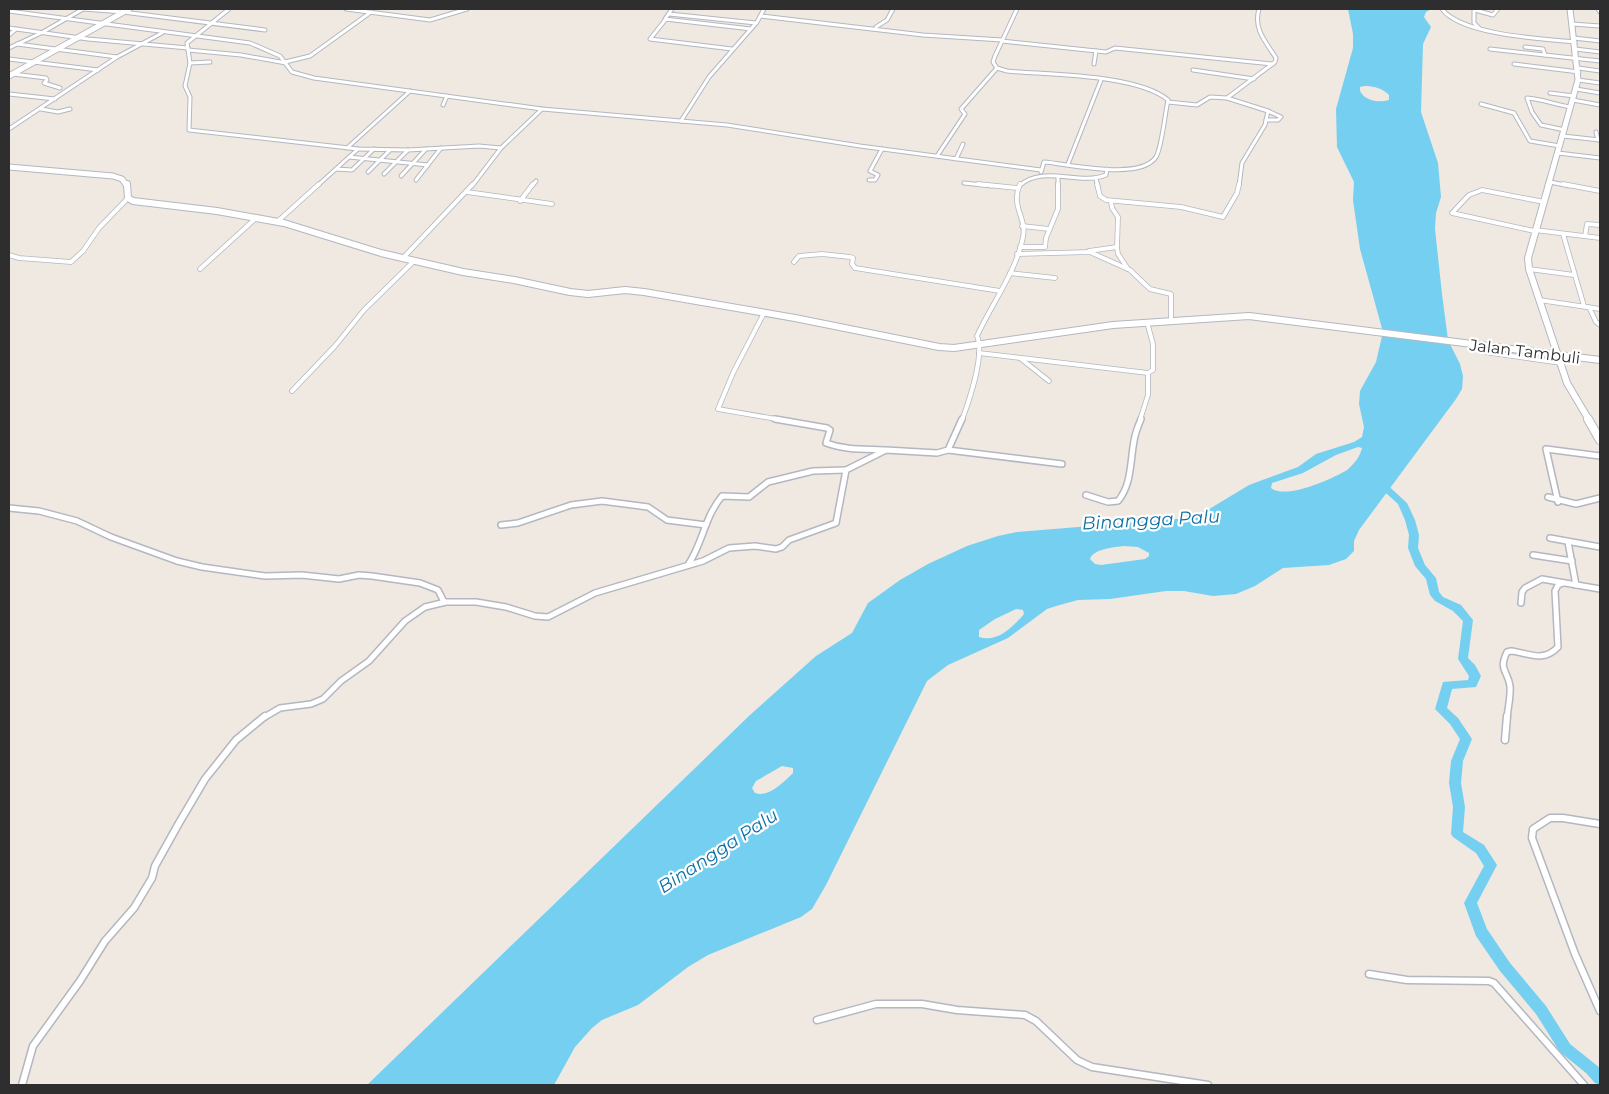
<svg xmlns="http://www.w3.org/2000/svg" width="1609" height="1094" viewBox="0 0 1609 1094" font-family="Montserrat,sans-serif">
<rect width="100%" height="100%" fill="#efe9e1"/>
<!-- water -->
<path fill="#75cff0" fill-rule="evenodd" d="M1348,9H1431L1426,12L1424,17L1431,27L1423,44L1421,112L1438,163L1441,197L1436,213L1435,229L1442,294L1448,340L1460,364L1463,376L1462,389L1456,399L1359,530L1354,541V551L1346,559L1329,565L1283,568L1255,586L1236,594L1213,596L1184,591H1166L1110,599L1078,600L1056,606L1047,609L1008,638L948,665L927,681L826,885L812,909L801,917L708,955L688,967L638,1005L602,1020L592,1028L575,1047L554,1085H367L750,715L816,656L852,633L868,603L900,580L928,564L967,546L998,536L1017,532L1189,518L1211,508L1249,485L1298,467L1316,454L1354,442L1362,437L1364,427L1359,404L1360,391L1376,362L1383,332L1360,249L1353,200L1354,182L1337,147L1336,109L1353,48V34ZM1364,86C1374,86 1382,88 1389,95V100C1379,103 1365,101 1360,91V87ZM1358,447L1362,448C1360,457 1354,464 1347,470C1332,479 1286,500 1271,488L1272,483L1303,473L1336,455ZM1124,546L1138,547L1149,553V556L1145,559L1101,565L1095,564L1090,559C1093,549 1114,547 1124,546ZM1016,609L1023,610L1024,614C1013,627 997,643 979,637V630L995,619ZM782,766L793,768V773C784,782 768,798 755,793L752,788L756,781Z"/>
<g fill="none" stroke-linecap="round" stroke-linejoin="round">
<!-- river -->
<path fill="#75cff0" fill-rule="evenodd" d="M1379,479L1382,480L1407,503L1415,520L1419,535L1418,548L1425,565L1436,578L1439,592L1443,597L1461,605L1473,620L1468,658L1475,665L1481,676L1476,687L1452,689L1447,708L1458,718L1472,739L1463,761L1461,783L1465,807L1463,832L1484,845L1497,865L1477,903L1487,929L1510,963L1546,1006L1570,1044L1600,1068V1085L1595,1083L1586,1073L1560,1052L1536,1014L1500,971L1476,936L1464,903L1484,866L1476,853L1453,837L1451,834L1453,807L1449,783L1451,761L1460,739L1450,724L1435,709L1443,682L1468,680L1469,676L1458,659L1463,621L1453,611L1435,601L1430,595L1426,579L1415,566L1408,548L1409,535L1405,520L1398,504L1374,482Z"/>
<!-- street-far3 casing -->
<g stroke="#b4b7c1" stroke-width="5">
<g id="street-far3">
<path d="M83,9L124,12"/>
<path d="M229,9L187,43L190,63L185,86L190,97L189,130L358,149L408,150L479,146L501,148"/>
<path d="M346,9L430,20L467,9"/>
<path d="M672,9L665,19L751,29"/>
<path d="M1017,9L995,56L993,62L997,68L1007,71C1048,75 1137,74 1168,100C1165,113 1162,147 1156,157C1140,181 1070,164 1044,162L1041,172"/>
<path d="M1442,9C1461,35 1543,39 1575,42"/>
<path d="M1474,9V23L1479,28"/>
<path d="M1598,9L1600,12"/>
<path d="M1475,10L1493,15L1498,9"/>
<path d="M9,11L250,43L280,56L292,72L314,78L542,109L727,125L860,146L1041,170"/>
<path d="M123,12L265,30"/>
<path d="M669,14L756,23"/>
<path d="M761,16L923,35L1002,40"/>
<path d="M666,19L650,39L732,49"/>
<path d="M1572,24L1600,26"/>
<path d="M876,27L887,20L893,9"/>
<path d="M9,28L88,39L188,48"/>
<path d="M9,35L16,29"/>
<path d="M1574,38L1600,41"/>
<path d="M1002,41L1106,52L1115,48L1273,64"/>
<path d="M17,44L117,57"/>
<path d="M1525,47L1543,49L1545,55"/>
<path d="M9,48L43,32L83,9"/>
<path d="M1490,49L1600,61"/>
<path d="M1575,49L1600,52"/>
<path d="M188,50L241,55L286,63"/>
<path d="M9,59L98,70"/>
<path d="M285,62L310,56L371,12"/>
<path d="M190,63L210,62"/>
<path d="M1094,64L1096,51"/>
<path d="M1514,64L1579,72"/>
<path d="M1578,68L1600,71"/>
<path d="M1193,70L1254,79"/>
<path d="M13,74L46,78L47,80L44,83L60,88"/>
<path d="M1578,80L1600,83"/>
<path d="M1576,89L1600,93"/>
<path d="M1550,93L1574,96"/>
<path d="M9,94L55,99"/>
<path d="M1227,98L1268,111L1265,125L1242,163L1239,186"/>
<path d="M1573,100L1600,105"/>
<path d="M1168,102L1197,105L1210,97L1227,98L1275,62L1276,58C1266,42 1253,29 1259,9"/>
<path d="M1481,104L1514,113L1530,141L1560,146"/>
<path d="M443,105L447,96"/>
<path d="M41,109L58,112L70,109"/>
<path d="M1266,120H1278L1281,117L1268,111"/>
<path d="M681,121L709,77L757,22L764,9"/>
<path d="M9,129L117,57L162,33"/>
<path d="M1565,130L1541,125L1532,112L1527,98C1543,99 1555,105 1571,107"/>
<path d="M1596,132L1598,140"/>
<path d="M1563,136L1600,140"/>
<path d="M347,148L410,91"/>
<path d="M1558,153L1600,158"/>
<path d="M937,156L965,114L961,109L997,68"/>
<path d="M349,157L428,165"/>
<path d="M956,159L963,144"/>
<path d="M1068,164L1101,80"/>
<path d="M336,169L352,170L374,149"/>
<path d="M368,172L390,150"/>
<path d="M384,174L408,150"/>
<path d="M401,176L426,149"/>
<path d="M1058,177V186"/>
<path d="M1096,179L1098,186"/>
<path d="M416,180L441,148"/>
<path d="M869,180H875L878,175L870,171L882,149"/>
<path d="M1550,182L1570,186"/>
<path d="M964,183L992,186"/>
<path d="M317,186L358,149"/>
<path d="M472,186L501,148L542,109"/>
<path d="M532,186L536,181"/>
<path d="M1019,186C1043,164 1079,186 1106,175L1107,169"/>
</g>
</g>
<!-- street-far2 casing -->
<g stroke="#b4b7c1" stroke-width="5.5">
<g id="street-far2">
<path d="M978,184L1017,188"/>
<path d="M1097,184L1100,196L1106,200L1181,207L1223,217L1237,193L1239,184"/>
<path d="M1563,184L1600,191"/>
<path d="M467,192L552,204"/>
<path d="M520,201L533,184"/>
<path d="M277,222L319,184"/>
<path d="M1022,226L1049,229"/>
<path d="M1535,230L1600,238"/>
<path d="M1534,231L1452,213L1469,195L1482,190L1544,202"/>
<path d="M1563,234L1584,306"/>
<path d="M1585,236L1587,224L1600,225"/>
<path d="M1020,247H1045L1046,238L1058,209V184"/>
<path d="M1117,248L1118,254L1128,269"/>
<path d="M1089,251L1117,247L1118,217L1112,208L1111,201"/>
<path d="M1017,254L1090,252L1130,270L1150,289L1171,294V320"/>
<path d="M9,255L19,258L71,262L83,251L99,228L128,198"/>
<path d="M403,258L473,184"/>
<path d="M794,262L799,256L822,254L850,257L853,258L852,264L855,268L1000,291"/>
<path d="M200,269L256,218"/>
<path d="M1529,269L1574,275"/>
<path d="M1010,273L1055,278"/>
<path d="M1539,300L1600,309"/>
<path d="M1589,307L1596,322L1600,325"/>
<path d="M764,313L733,373L718,409L782,420"/>
<path d="M1485,352L1561,363"/>
<path d="M979,353L1148,373"/>
<path d="M1020,358L1049,381"/>
<path d="M292,391L335,346L364,310L414,261"/>
<path d="M962,420C969,401 985,354 977,336C991,305 1017,270 1023,237C1027,217 1010,207 1020,184"/>
<path d="M1140,420L1148,395V373L1153,370V344L1147,322"/>
</g>
</g>
<!-- street-far1 casing -->
<g stroke="#b4b7c1" stroke-width="8">
<g id="street-far1">
<path d="M775,419L827,428L830,430L826,443C845,450 864,449 884,450"/>
<path d="M948,450L1062,464"/>
<path d="M1086,495L1108,502L1118,501C1132,484 1130,462 1134,441C1135,434 1138,426 1141,419"/>
<path d="M1548,497L1576,504L1600,498"/>
<path d="M1558,502L1546,449L1600,456"/>
<path d="M9,508L39,511L77,521L111,537L177,561L202,567L265,576L302,575L339,579L359,575L372,576L420,583L438,590L444,602"/>
<path d="M501,525L518,523L571,505L602,501L648,507L667,520L706,525"/>
<path d="M1550,538L1600,547"/>
<path d="M1568,542L1576,585"/>
<path d="M1533,555L1572,561"/>
<path d="M688,565C703,543 704,518 722,496L749,497L768,482L813,471L846,470"/>
<path d="M1521,603L1522,592L1525,588L1542,579L1600,589"/>
<path d="M263,718L280,708L311,704L323,699L341,681L369,661L405,621L425,607L446,602H476L506,607L535,616L548,617L595,593L703,561L729,548L755,546L776,549L782,547L789,540L836,523L846,470L886,450L937,453L948,450L962,419"/>
<path d="M1507,718C1508,708 1511,695 1510,686C1508,671 1498,670 1507,652L1511,651C1529,653 1543,663 1558,647L1555,591L1558,585L1563,583"/>
</g>
</g>
<!-- street casing -->
<g stroke="#b4b7c1" stroke-width="9">
<g id="street">
<path d="M1505,740L1507,716"/>
<path d="M1600,824L1563,818H1550L1533,829L1532,838L1575,954L1600,1011"/>
<path d="M1369,974L1407,980L1489,981L1494,983L1584,1085"/>
<path d="M817,1020L876,1004H922L957,1010L1025,1015L1036,1021L1077,1060L1092,1067L1208,1085"/>
<path d="M22,1085L33,1046L80,981L105,941L134,908L152,878L155,866L179,823L205,779L236,740L265,716"/>
</g>
</g>
<!-- secondary-far2 casing -->
<g stroke="#b4b7c1" stroke-width="7">
<g id="secondary-far2">
<path d="M9,76L129,9"/>
<path d="M9,167L113,176L122,179L127,186"/>
<path d="M1548,186L1578,80L1570,9"/>
</g>
</g>
<!-- secondary-far1 casing -->
<g stroke="#b4b7c1" stroke-width="8">
<g id="secondary-far1">
<path d="M127,184L128,198L133,201L217,211L284,223L381,253L463,272L514,280L570,292L588,294L625,290L644,292L795,318L939,347L954,348L1113,325L1249,316L1600,360"/>
<path d="M1549,184L1528,258L1529,269L1567,383L1589,420"/>
</g>
</g>
<!-- secondary casing -->
<g stroke="#b4b7c1" stroke-width="10">
<path id="secondary" d="M1588,419L1600,440"/>
</g>
<!-- street-far3 -->
<use href="#street-far3" stroke="#fff" stroke-width="3"/>
<!-- street-far2 -->
<use href="#street-far2" stroke="#fff" stroke-width="4"/>
<!-- street-far1 -->
<use href="#street-far1" stroke="#fff" stroke-width="5"/>
<!-- street -->
<use href="#street" stroke="#fff" stroke-width="6"/>
<!-- secondary-far2 -->
<use href="#secondary-far2" stroke="#fff" stroke-width="5"/>
<!-- secondary-far1 -->
<use href="#secondary-far1" stroke="#fff" stroke-width="6"/>
<!-- secondary -->
<use href="#secondary" stroke="#fff" stroke-width="8"/>
</g>
<g text-anchor="middle" stroke-width="4.5" stroke-linejoin="round" paint-order="stroke">
<!-- street labels -->
<g font-size="16" fill="#2e2e2e" stroke="#fff">
<text transform="translate(1525 351) rotate(7)" y="6">Jalan Tambuli</text>
</g>
<!-- water labels -->
<g font-size="18" font-style="italic" fill="#0d6fa3" stroke="#fff">
<text transform="translate(1151 520) rotate(-3)" y="6">Binangga Palu</text>
<text transform="translate(718 851) rotate(-33)" y="6">Binangga Palu</text>
</g>
</g>
<!-- border -->
<rect width="1609" height="1094" fill="none" stroke="#2e2e2e" stroke-width="20"/>
</svg>
